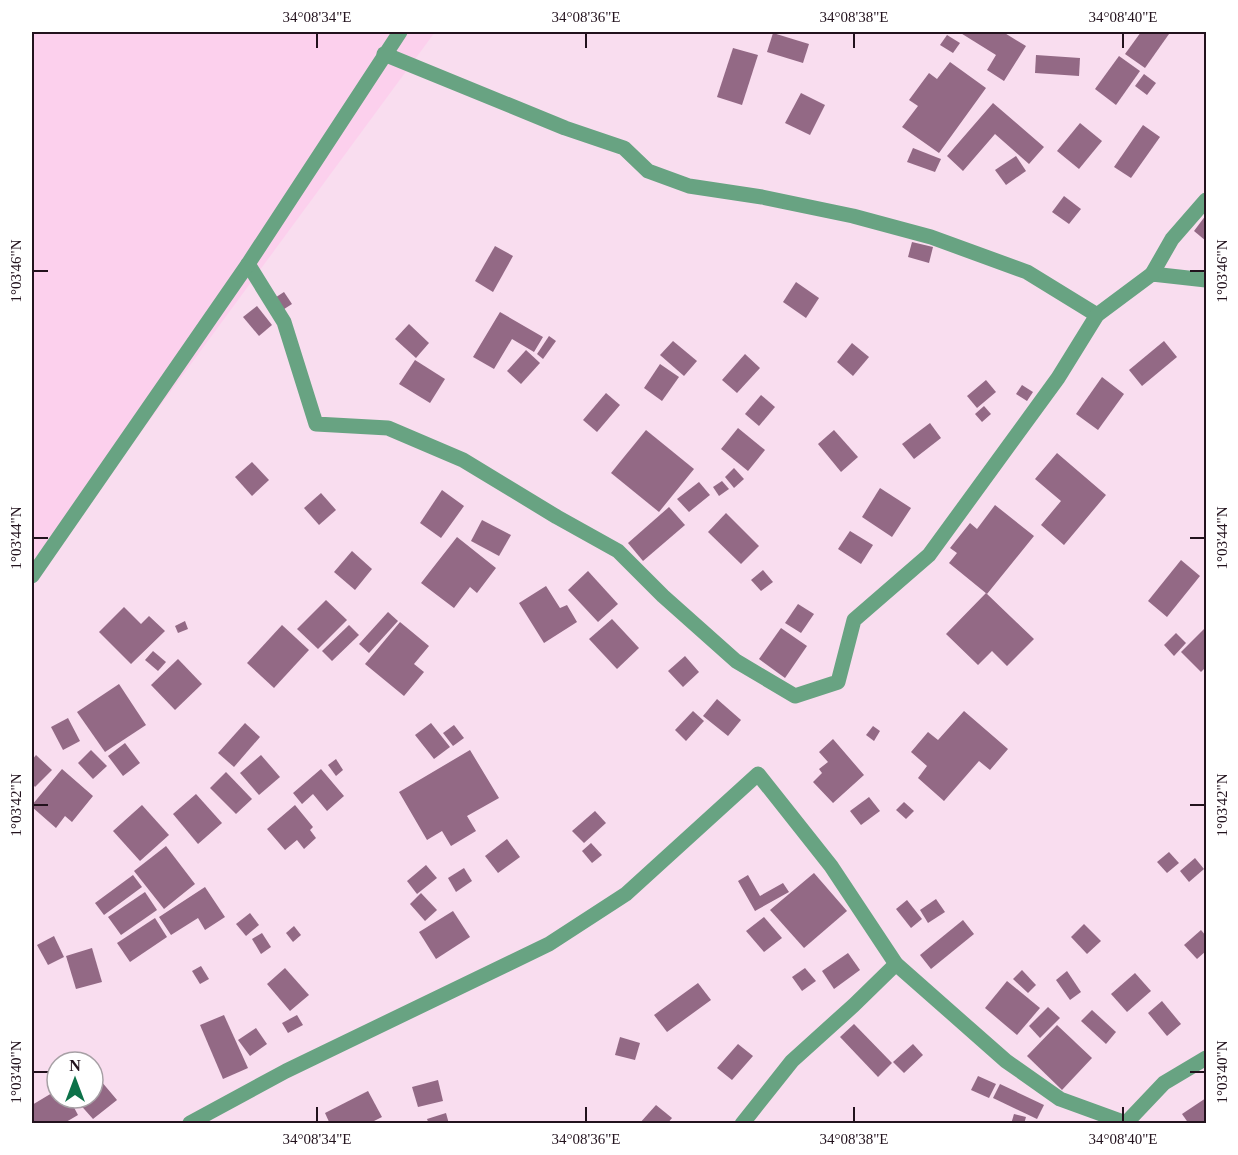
<svg xmlns="http://www.w3.org/2000/svg" width="1238" height="1155" viewBox="0 0 1238 1155" font-family="Georgia,serif">
<rect width="100%" height="100%" fill="#f9ddef"/>
<!-- built -->
<path fill="#fcd0ed" d="M32,32H435L32,580Z"/>
<!-- building -->
<g fill="#936985">
<path d="M959,32H1003L1026,46L1004,81L987,70L996,55Z"/>
<path d="M1141,32H1166L1169,34L1145,68L1125,54Z"/>
<path d="M773,33L809,44L803,63L767,52Z"/>
<path d="M947,35L960,43L953,53L940,45Z"/>
<path d="M733,48L758,55L742,105L717,97Z"/>
<path d="M1036,55L1080,58L1079,76L1035,73Z"/>
<path d="M1119,56L1140,71L1116,105L1095,89Z"/>
<path d="M950,62L986,88L939,153L902,127L918,106L909,100L929,73L937,79Z"/>
<path d="M1144,74L1156,83L1147,95L1135,86Z"/>
<path d="M801,93L825,105L810,135L785,123Z"/>
<path d="M993,103L1044,147L1029,164L995,134L963,171L947,156Z"/>
<path d="M1080,123L1102,141L1079,169L1057,151Z"/>
<path d="M1143,125L1160,137L1131,178L1114,167Z"/>
<path d="M913,148L941,159L935,172L907,162Z"/>
<path d="M1016,156L1026,171L1006,185L995,170Z"/>
<path d="M1064,196L1081,209L1069,224L1052,212Z"/>
<path d="M1206,215V241L1194,231Z"/>
<path d="M912,242L933,247L929,263L908,257Z"/>
<path d="M495,246L513,256L493,292L475,281Z"/>
<path d="M796,282L819,298L806,318L783,302Z"/>
<path d="M284,292L292,304L278,313L270,301Z"/>
<path d="M257,306L272,325L259,336L243,317Z"/>
<path d="M500,312L543,337L534,352L512,339L494,369L473,357Z"/>
<path d="M409,324L429,343L416,358L395,339Z"/>
<path d="M549,336L556,341L543,359L537,354Z"/>
<path d="M673,341L697,361L684,376L660,355Z"/>
<path d="M1164,341L1177,357L1142,386L1129,370Z"/>
<path d="M852,343L869,357L853,376L837,362Z"/>
<path d="M526,350L540,363L521,384L507,371Z"/>
<path d="M745,354L760,368L737,393L722,380Z"/>
<path d="M415,360L445,379L430,403L399,384Z"/>
<path d="M660,364L679,377L662,401L644,388Z"/>
<path d="M1102,377L1124,394L1098,430L1076,414Z"/>
<path d="M986,380L996,392L977,408L967,396Z"/>
<path d="M1022,385L1033,392L1027,401L1016,394Z"/>
<path d="M606,393L620,405L597,432L583,420Z"/>
<path d="M761,395L775,407L759,426L745,414Z"/>
<path d="M984,406L991,414L982,422L975,414Z"/>
<path d="M930,423L941,438L914,459L902,444Z"/>
<path d="M738,428L765,450L748,471L721,449Z"/>
<path d="M646,430L694,469L659,512L611,473Z"/>
<path d="M834,430L858,457L841,472L818,444Z"/>
<path d="M1057,453L1106,495L1064,545L1041,525L1061,501L1035,479Z"/>
<path d="M252,462L269,480L252,496L235,477Z"/>
<path d="M734,468L744,479L734,488L725,477Z"/>
<path d="M722,481L729,489L719,496L713,487Z"/>
<path d="M699,482L710,495L689,512L677,499Z"/>
<path d="M880,488L911,508L892,537L862,517Z"/>
<path d="M442,490L464,506L441,538L420,523Z"/>
<path d="M321,493L336,510L319,525L304,508Z"/>
<path d="M995,505L1034,536L987,594L949,563L957,553L950,548L970,523L977,529Z"/>
<path d="M669,507L685,525L643,561L628,543Z"/>
<path d="M726,513L759,546L741,564L708,532Z"/>
<path d="M482,520L511,535L499,556L471,541Z"/>
<path d="M850,531L873,545L861,564L838,549Z"/>
<path d="M457,537L496,568L477,593L470,587L454,608L421,583Z"/>
<path d="M352,551L372,569L355,590L334,572Z"/>
<path d="M1181,560L1200,576L1167,617L1148,601Z"/>
<path d="M763,570L773,582L761,591L751,580Z"/>
<path d="M588,571L618,604L598,622L568,590Z"/>
<path d="M546,586L560,608L567,605L577,622L544,643L519,603Z"/>
<path d="M986,593L1034,639L1007,666L992,651L978,665L946,634Z"/>
<path d="M326,600L347,620L318,649L297,629Z"/>
<path d="M798,604L814,614L801,633L785,623Z"/>
<path d="M124,607L141,624L149,616L165,631L131,664L99,632Z"/>
<path d="M388,612L398,621L369,653L359,644Z"/>
<path d="M612,619L639,648L617,669L589,639Z"/>
<path d="M185,621L188,629L178,633L175,626Z"/>
<path d="M400,622L429,646L414,664L424,672L404,696L365,664Z"/>
<path d="M282,625L309,650L274,688L247,663Z"/>
<path d="M349,625L359,635L332,661L322,651Z"/>
<path d="M1206,627V667L1201,672L1181,652Z"/>
<path d="M781,628L807,646L785,678L759,659Z"/>
<path d="M1176,633L1186,643L1174,656L1164,645Z"/>
<path d="M153,651L166,662L158,671L145,660Z"/>
<path d="M685,656L699,672L683,687L668,671Z"/>
<path d="M178,659L202,684L175,710L151,685Z"/>
<path d="M119,684L146,725L105,752L77,712Z"/>
<path d="M717,699L741,720L728,736L703,716Z"/>
<path d="M693,711L704,721L686,741L675,730Z"/>
<path d="M964,711L1008,749L990,770L979,761L944,801L918,778L927,766L911,752L928,732L938,740Z"/>
<path d="M68,718L80,741L63,750L51,727Z"/>
<path d="M245,723L260,737L234,767L218,753Z"/>
<path d="M431,723L450,747L434,759L415,735Z"/>
<path d="M454,725L464,738L453,746L443,733Z"/>
<path d="M873,726L880,731L874,741L866,735Z"/>
<path d="M833,739L864,775L833,803L813,782L822,773L819,769L828,762L819,752Z"/>
<path d="M125,743L140,763L123,776L108,756Z"/>
<path d="M91,750L107,766L93,779L78,763Z"/>
<path d="M470,750L499,798L467,816L476,831L451,846L442,831L427,840L399,792Z"/>
<path d="M36,755L52,770L35,787L32,783V760Z"/>
<path d="M261,755L280,777L259,795L240,773Z"/>
<path d="M336,759L343,770L336,776L328,765Z"/>
<path d="M62,769L93,796L72,822L65,816L56,828L32,807V805Z"/>
<path d="M321,769L344,796L327,811L313,794L302,804L293,793Z"/>
<path d="M226,772L252,799L236,814L210,788Z"/>
<path d="M196,794L222,823L198,844L173,814Z"/>
<path d="M869,797L880,811L861,825L850,811Z"/>
<path d="M904,802L914,811L906,819L896,810Z"/>
<path d="M142,805L169,835L140,861L113,831Z"/>
<path d="M295,805L313,827L310,830L316,838L304,849L297,840L285,850L267,829Z"/>
<path d="M595,811L606,823L584,843L572,831Z"/>
<path d="M507,839L520,857L498,873L485,856Z"/>
<path d="M591,843L602,855L592,863L582,851Z"/>
<path d="M166,846L195,884L164,909L134,871Z"/>
<path d="M1169,852L1179,863L1167,873L1157,862Z"/>
<path d="M1195,858L1204,869L1189,882L1180,871Z"/>
<path d="M426,865L437,878L417,894L407,881Z"/>
<path d="M464,868L472,881L456,892L448,878Z"/>
<path d="M814,873L847,911L804,948L770,910Z"/>
<path d="M133,875L142,887L104,915L95,903Z"/>
<path d="M748,875L760,896L783,883L789,892L755,911L738,881Z"/>
<path d="M205,887L225,917L205,930L198,918L171,935L159,917Z"/>
<path d="M145,892L157,910L121,935L108,917Z"/>
<path d="M421,893L437,910L425,921L410,904Z"/>
<path d="M936,899L945,912L928,923L920,910Z"/>
<path d="M907,900L922,919L911,928L896,909Z"/>
<path d="M453,911L470,937L436,959L419,932Z"/>
<path d="M250,913L259,925L246,936L236,924Z"/>
<path d="M764,917L782,938L764,952L746,931Z"/>
<path d="M155,918L167,937L130,962L117,943Z"/>
<path d="M963,920L974,934L931,969L920,955Z"/>
<path d="M1084,924L1101,941L1087,954L1071,937Z"/>
<path d="M294,926L301,935L293,942L286,933Z"/>
<path d="M1201,930L1206,936V951L1197,959L1184,945Z"/>
<path d="M262,933L271,947L261,954L252,939Z"/>
<path d="M54,936L64,957L48,965L37,945Z"/>
<path d="M92,948L102,982L76,989L66,956Z"/>
<path d="M848,953L860,970L834,989L822,971Z"/>
<path d="M201,966L209,979L200,984L192,971Z"/>
<path d="M285,968L309,995L290,1011L267,984Z"/>
<path d="M805,968L816,981L802,991L792,977Z"/>
<path d="M1022,970L1036,985L1028,993L1013,979Z"/>
<path d="M1067,971L1081,992L1070,1000L1056,980Z"/>
<path d="M1135,973L1151,991L1127,1012L1111,994Z"/>
<path d="M1007,981L1040,1008L1017,1035L985,1008Z"/>
<path d="M698,983L711,1000L667,1032L654,1015Z"/>
<path d="M1162,1001L1181,1024L1167,1036L1148,1013Z"/>
<path d="M1048,1007L1060,1018L1040,1038L1029,1026Z"/>
<path d="M1092,1010L1116,1032L1106,1044L1081,1021Z"/>
<path d="M224,1015L248,1068L223,1079L200,1025Z"/>
<path d="M297,1015L303,1025L288,1033L282,1023Z"/>
<path d="M854,1024L892,1063L878,1077L840,1037Z"/>
<path d="M1057,1025L1092,1058L1062,1090L1027,1056Z"/>
<path d="M256,1028L267,1044L250,1056L238,1040Z"/>
<path d="M620,1037L640,1043L635,1060L615,1055Z"/>
<path d="M738,1044L753,1056L732,1080L717,1068Z"/>
<path d="M913,1044L923,1055L904,1073L893,1062Z"/>
<path d="M978,1076L996,1084L989,1098L971,1090Z"/>
<path d="M438,1080L443,1101L418,1107L412,1087Z"/>
<path d="M101,1081L117,1100L93,1119L77,1101L80,1098H93V1087Z"/>
<path d="M1000,1084L1044,1105L1037,1119L993,1098Z"/>
<path d="M57,1090V1098H69L78,1115L66,1122L67,1124H32V1105Z"/>
<path d="M368,1091L382,1117L368,1124H330L325,1113Z"/>
<path d="M1206,1098V1124H1189L1182,1114Z"/>
<path d="M656,1105L672,1118L667,1124H639Z"/>
<path d="M446,1113L449,1124H429L427,1119Z"/>
<path d="M1014,1114L1026,1117L1024,1124H1011Z"/>
</g>
<g fill="none" stroke-linecap="round" stroke-linejoin="round">
<!-- minor -->
<g stroke="#68a382" stroke-width="15">
<path d="M384,54L565,128L624,148L648,171L689,186L762,197L853,216L931,237L1027,272L1097,315"/>
<path d="M248,264L284,322L316,424L388,428L463,460L557,517L618,551L663,596L736,661L795,696L838,682L854,620L929,555L1058,378L1097,315L1152,274L1206,280"/>
<path d="M1152,274L1172,239L1206,200"/>
<path d="M32,576L248,264L400,32"/>
<path d="M190,1123L286,1071L549,944L626,894L758,774L831,866L896,964L1006,1061L1060,1099L1126,1123L1164,1083L1206,1058"/>
<path d="M742,1124L792,1061L854,1005L896,964"/>
</g>
</g>
<!-- ticks -->
<path fill="none" stroke="#22121d" stroke-width="2" d="M317,33V48M586,33V48M854,33V48M1123,33V48M33,271H48M1190,271H1205M33,538H48M1190,538H1205M33,805H48M1190,805H1205M33,1072H48M1190,1072H1205M317,1107V1122M586,1107V1122M854,1107V1122M1123,1107V1122"/>
<!-- border -->
<rect width="1238" height="1155" fill="none" stroke="#ffffff" stroke-width="66"/>
<!-- north arrow -->
<g transform="translate(75 1080)"><circle r="28" fill="#ffffff" stroke="#a7a0a5" stroke-width="1.5"/>
<path d="M0-4.5L10 22L0 15L-10 22Z" fill="#0d7249"/>
<text y="-9" font-size="16" font-weight="bold" text-anchor="middle" fill="#22121d">N</text>
</g>
<rect x="33" y="33" width="1172" height="1089" fill="none" stroke="#22121d" stroke-width="2"/>
<g font-size="15" text-anchor="middle" fill="#22121d">
<text x="317" y="22">34°08'34"E</text>
<text x="586" y="22">34°08'36"E</text>
<text x="854" y="22">34°08'38"E</text>
<text x="1123" y="22">34°08'40"E</text>
<text transform="translate(16 271) rotate(-90)" y="5">1°03'46"N</text>
<text transform="translate(1222 271) rotate(-90)" y="5">1°03'46"N</text>
<text transform="translate(16 538) rotate(-90)" y="5">1°03'44"N</text>
<text transform="translate(1222 538) rotate(-90)" y="5">1°03'44"N</text>
<text transform="translate(16 805) rotate(-90)" y="5">1°03'42"N</text>
<text transform="translate(1222 805) rotate(-90)" y="5">1°03'42"N</text>
<text transform="translate(16 1072) rotate(-90)" y="5">1°03'40"N</text>
<text transform="translate(1222 1072) rotate(-90)" y="5">1°03'40"N</text>
<text x="317" y="1144">34°08'34"E</text>
<text x="586" y="1144">34°08'36"E</text>
<text x="854" y="1144">34°08'38"E</text>
<text x="1123" y="1144">34°08'40"E</text>
</g>
</svg>
